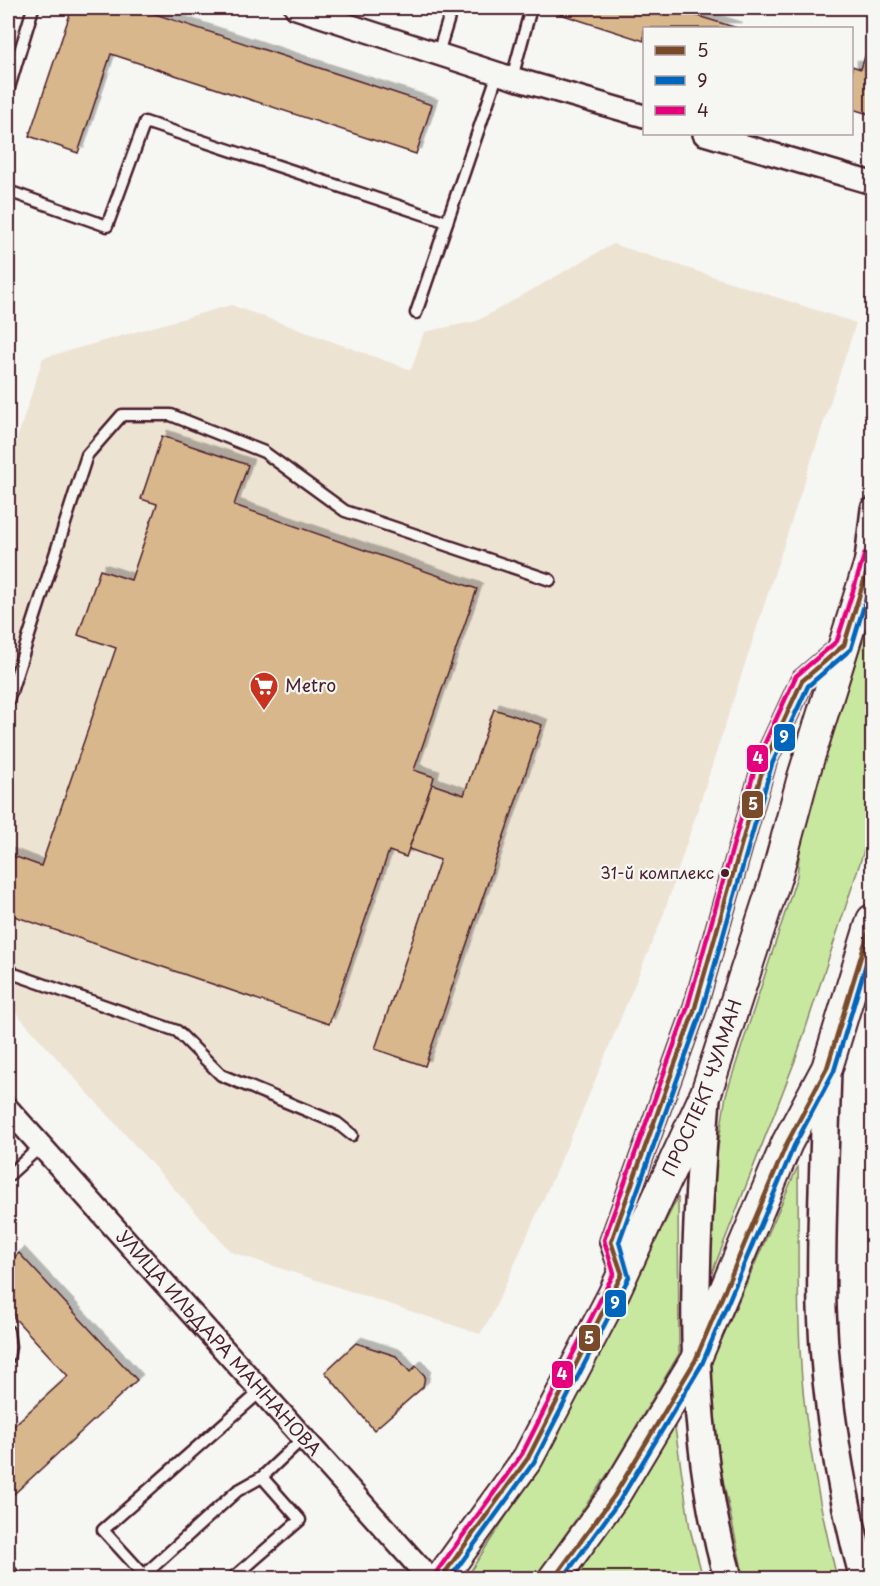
<svg xmlns="http://www.w3.org/2000/svg" width="880" height="1586" viewBox="0 0 880 1586" font-family="'Playpen Sans',sans-serif">
<defs>
<filter id="shadow"><feDropShadow dx="5.5" dy="-5.5" stdDeviation="0" flood-color="#0004"/></filter>
</defs>
<rect width="100%" height="100%" fill="#f6f6f2"/>
<filter id="ink" filterUnits="userSpaceOnUse"><feTurbulence type="fractalNoise" baseFrequency=".0167" numOctaves="2"/><feDisplacementMap in="SourceGraphic" scale="12" xChannelSelector="R" yChannelSelector="G"/><feConvolveMatrix kernelMatrix="1 2 1 2 8 2 1 2 1" color-interpolation-filters="sRGB"/></filter>
<g filter="url(#ink)">
<!-- built -->
<path fill="#ede3d3" d="M613,244L856,323L663,916L579,1119L491,1317L480,1334L231,1252L8,1004V467L43,358L231,305L411,370L424,332L477,321Z"/>
<!-- green -->
<g fill="#c8e8a0" stroke="#898466" stroke-width="1.5">
<path d="M872,610V826L796,1058L708,1283L715,1167L726,1095L797,876L802,831Z"/>
<path d="M798,1166C799,1249 795,1334 806,1417C813,1472 824,1525 837,1578H744L720,1466L710,1366Z"/>
<path d="M678,1197L679,1354L609,1472L535,1578H466L525,1487L582,1386Z"/>
<path d="M674,1421L690,1529L703,1578H576Z"/>
</g>
<!-- building -->
<g fill="#d9b78c" stroke="#4a1f2b" stroke-width="1.5" filter="url(#shadow)">
<path d="M72,8H137L432,105L416,154L111,54L78,153L29,136Z"/>
<path d="M552,8H672L737,28H644V41L551,11Z"/>
<path d="M872,34V115L852,109V66L861,69Z"/>
<path d="M162,436L248,465L234,505L477,589L414,770L434,777L432,784L406,857L389,851L329,1024L8,914V854L41,866L116,648L78,635L100,570L131,580L157,504L141,499Z"/>
<path d="M494,709L542,725L425,1066L375,1049L440,860L409,849L432,784L464,795Z"/>
<path d="M19,1253L137,1380L14,1494L8,1487V1431L68,1376L8,1311V1263Z"/>
<path d="M356,1343L396,1356L410,1372L416,1366L425,1376L423,1387L374,1430L325,1372Z"/>
</g>
<g fill="none" stroke-linecap="round" stroke-linejoin="round">
<!-- service casing -->
<g stroke="#4a1f2b" stroke-width="15">
<g id="service">
<path d="M438,53L452,8"/>
<path d="M512,78L531,8"/>
<path d="M8,91L33,8"/>
<path d="M8,191L107,226L145,122L447,222"/>
<path d="M416,313L498,73"/>
<path d="M8,701L87,455L122,415H171L264,452L345,511L550,580"/>
<path d="M8,967L14,974L177,1031L221,1075L337,1123L352,1135"/>
<path d="M8,1176L41,1146"/>
<path d="M8,1331L10,1347L8,1358"/>
<path d="M261,1391L103,1530L144,1575L237,1491L262,1477L303,1438"/>
<path d="M8,1569L16,1578"/>
<path d="M233,1578L300,1520L262,1477"/>
</g>
</g>
<!-- minor casing -->
<g stroke="#4a1f2b" stroke-width="26">
<g id="minor">
<path d="M296,8L512,78L644,116"/>
<path d="M704,134L872,183"/>
<path d="M865,568L872,509"/>
<path id="s1" d="M8,1109L429,1578"/>
<path d="M622,1274L611,1242L694,1011L765,761L802,681L843,646"/>
</g>
</g>
<!-- tertiary casing -->
<g stroke="#4a1f2b" stroke-width="32">
<g id="tertiary">
<path d="M827,1068C825,1148 820,1229 822,1309C825,1396 841,1496 864,1578"/>
<path d="M706,1098C694,1258 684,1421 728,1578"/>
</g>
</g>
<!-- secondary casing -->
<g stroke="#4a1f2b" stroke-width="34">
<g id="secondary">
<path id="s2" d="M441,1578L528,1458L613,1295L706,1093L777,874L803,777L872,555"/>
<path d="M554,1578L614,1496L695,1361L787,1143L827,1068L872,920"/>
</g>
</g>
<!-- service -->
<use href="#service" stroke="#f6f6f2" stroke-width="10"/>
<!-- minor -->
<use href="#minor" stroke="#f6f6f2" stroke-width="21"/>
<!-- tertiary -->
<use href="#tertiary" stroke="#f6f6f2" stroke-width="27"/>
<!-- secondary -->
<use href="#secondary" stroke="#f6f6f2" stroke-width="30"/>
<!-- bus-1 casing -->
<g stroke="#f6f6f2" stroke-width="9">
<g id="bus-1">
<path d="M441,1578L528,1458L622,1274L611,1242L694,1011L765,761L802,681L844,645L872,555"/>
<path d="M554,1578L614,1496L695,1361L787,1143L827,1068L872,920"/>
</g>
</g>
<!-- bus-2 casing -->
<g stroke="#f6f6f2" stroke-width="9">
<g id="bus-2">
<path d="M450,1578L534,1462L629,1277L619,1242L701,1013L772,764L808,686L851,649L872,579"/>
<path d="M563,1578L620,1500L702,1364L794,1146L834,1071L872,944"/>
</g>
</g>
<!-- bus-3 casing -->
<g stroke="#f6f6f2" stroke-width="9">
<path id="bus-3" d="M435,1574L522,1454L614,1273L604,1240L687,1009L758,758L796,676L837,641L865,553"/>
</g>
<!-- bus-1 -->
<use href="#bus-1" stroke="#7a4b2a" stroke-width="4.5"/>
<!-- bus-2 -->
<use href="#bus-2" stroke="#0065bd" stroke-width="4.5"/>
<!-- bus-3 -->
<use href="#bus-3" stroke="#e5007d" stroke-width="4.5"/>
</g>
</g>
<!-- icons -->
<defs>
<g id="supermarket-pin" transform="scale(1.5)"><path d="M0 17L-7.5 6A9.5 9.5 0 1 1 7.5 6Z" fill="#c8321e" stroke="#f6f6f2"/><path d="M-6-5.5h2.5l.6 2H6L4.5 2H-2.5L-4.4-4H-6ZM-1.5 3.2a1.3 1.3 0 1 0 .1 0ZM3 3.2a1.3 1.3 0 1 0 .1 0Z" fill="#fff"/></g>
</defs>
<g fill-rule="evenodd">
<use href="#supermarket-pin" x="264" y="686"/>
</g>
<!-- markers -->
<circle fill="#4a1f2b" stroke="#f6f6f2" stroke-width="2" cx="725" cy="873" r="5"/>
<g text-anchor="middle" stroke-width="4.5" stroke-linejoin="round" paint-order="stroke">
<!-- bus labels -->
<g font-size="16" fill="#4a1f2b" stroke="#f6f6f2" text-anchor="end">
<text x="714" y="879">31-й комплекс</text>
</g>
<!-- poi labels -->
<g font-size="18" fill="#4a1f2b" stroke="#f6f6f2" text-anchor="start">
<text x="285" y="692">Metro</text>
</g>
<!-- street labels -->
<g font-size="18" fill="#4a1f2b" stroke="#f6f6f2">
<text dy="6" stroke="none"><textPath href="#s2" startOffset="558">ПРОСПЕКТ ЧУЛМАН</textPath></text>
<text dy="6" stroke="none"><textPath href="#s1" startOffset="315">УЛИЦА ИЛЬДАРА МАННАНОВА</textPath></text>
</g>
</g>
<g stroke="#f6f6f2" stroke-width="2">
<rect x="773" y="723" width="23" height="29" rx="6" fill="#0065bd"/>
<rect x="746" y="744" width="23" height="29" rx="6" fill="#e5007d"/>
<rect x="741" y="790" width="23" height="29" rx="6" fill="#7a4b2a"/>
<rect x="604" y="1289" width="23" height="29" rx="6" fill="#0065bd"/>
<rect x="578" y="1324" width="23" height="28" rx="6" fill="#7a4b2a"/>
<rect x="551" y="1360" width="23" height="29" rx="6" fill="#e5007d"/>
</g>
<g font-size="16" text-anchor="middle" font-weight="bold" fill="#fff">
<text x="784" y="743">9</text>
<text x="758" y="764">4</text>
<text x="753" y="810">5</text>
<text x="615" y="1309">9</text>
<text x="589" y="1344">5</text>
<text x="562" y="1380">4</text>
</g>
<!-- margin -->
<rect width="880" height="1586" fill="none" stroke="#f6f6f2" stroke-width="30"/>
<rect x="15" y="15" width="850" height="1556" fill="none" stroke="#4a1f2b" stroke-width="2" filter="url(#ink)"/>
<!-- legend -->
<rect x="643" y="27" width="210" height="108" fill="#f6f6f2" stroke="#b1a0a2" stroke-width="1.5"/>
<rect x="655" y="46" width="30" height="9" fill="#7a4b2a" stroke="#b1a0a2" stroke-width="1.5"/>
<text x="697" y="57" font-size="18" fill="#4a1f2b">5</text>
<rect x="655" y="76" width="30" height="9" fill="#0065bd" stroke="#b1a0a2" stroke-width="1.5"/>
<text x="697" y="87" font-size="18" fill="#4a1f2b">9</text>
<rect x="655" y="106" width="30" height="9" fill="#e5007d" stroke="#b1a0a2" stroke-width="1.5"/>
<text x="697" y="117" font-size="18" fill="#4a1f2b">4</text>
</svg>
